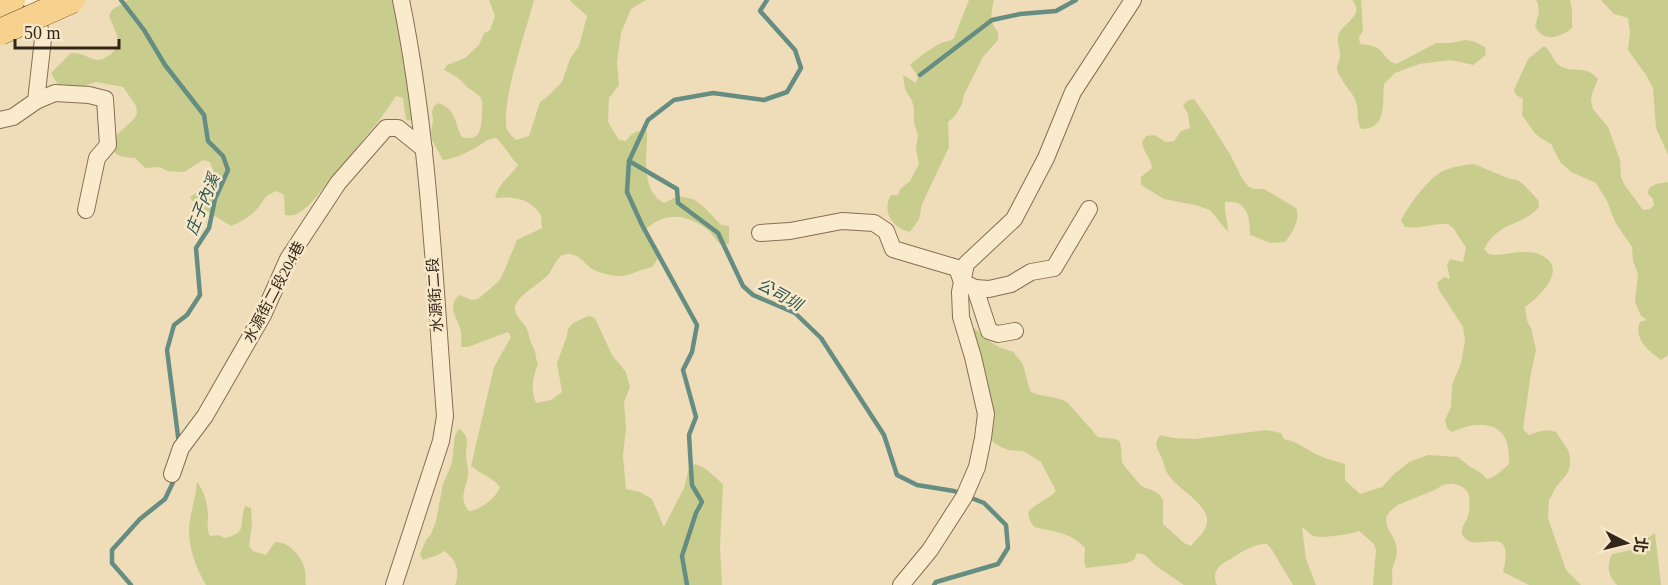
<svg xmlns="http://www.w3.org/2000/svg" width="1668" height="585" viewBox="0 0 1668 585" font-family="'Times New Roman','Noto Sans TC',serif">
<rect width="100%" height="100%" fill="#efddba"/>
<!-- green -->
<g fill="#c8cd8e">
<path d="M128,0H406L414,121L406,120L403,98L396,96L381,118L311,203C302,211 298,217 285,215L284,195L277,191C262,196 266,200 256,210C249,218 240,222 231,226L194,203L190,197L213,182L215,175L210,162L203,160L184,172L167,171L160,167L145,168L135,158C122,158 113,155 108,143L134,119L137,113L136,106L123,87L96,82L63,93L51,73L71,53C84,52 88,59 98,60C103,60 108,56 111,54C126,41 112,28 109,15L113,9Z"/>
<path d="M489,0H534C527,27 500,105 507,129C509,134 513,137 516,140L529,136L540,102L547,97L562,82L570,59L579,46L587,16C582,10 575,7 570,0H646L631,9L621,33L617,62L619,85L609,98L608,122L619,140L626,141C631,133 637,130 647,131C648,154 639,189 664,203L678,196L693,199L705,208L721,225L729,226V244L721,245C715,240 712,232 705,228C685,214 666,212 646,229L647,236C657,248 665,251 652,267C640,269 629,277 616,276C609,275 600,273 594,270C585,265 579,253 567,254C557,255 554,267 549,274C542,283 513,297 515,310C516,318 524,322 527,329C529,333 529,338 531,343C531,343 535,350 535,351C536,356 536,359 538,364C533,376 530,390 536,403L551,400L562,392L557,363L567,336L568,329L572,324L583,318L589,316L595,318L612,355L626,372L630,387L624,402L626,428L623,456L626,489L640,492L652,499L664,527L684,488L689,468L695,464C708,468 713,476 723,484L720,547L722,585H455C460,571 457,560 444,551L438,555L423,560L420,554L426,540L431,534L436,521L443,484L452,463L455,435L459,429C471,437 466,443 466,455C466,462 469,468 468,475C466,489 458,499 469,511C481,510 496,498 500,487C492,477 480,474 471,466L494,367L511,337L508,332L468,347H461C461,342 462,337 461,332C458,318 446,307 459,295L472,300L478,299L499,281L502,276L517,240L542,228L541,215C531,199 514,196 495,198C499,182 509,178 518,165C510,157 505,146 496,138C485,139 482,145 473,149C464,154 453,159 443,160L432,140L431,132L433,120L432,112L434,106L439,103C457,110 454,123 462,137C481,142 481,129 482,114C482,107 484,101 479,96C476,92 471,90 467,87C460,78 454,75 444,70L447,65L465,58L479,45L484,33L490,30L495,16Z"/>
<path d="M969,0H994C991,12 989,22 998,32V40L983,57L964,95L962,104L955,116L948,122L949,147L922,204L919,219L910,232C893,228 881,212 891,195H898L900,189L910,181L919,164L916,149L918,135L914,123V108L912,101L905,89L903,75L916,83L918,76L910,65C912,62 936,45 939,44C945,41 949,42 954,38Z"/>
<path d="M1352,0H1361L1363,31L1359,37L1360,44C1367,45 1375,45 1380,50C1386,56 1387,61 1396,64L1436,43H1451L1465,40L1473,41L1485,47L1486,55L1473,65L1451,60L1419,64L1395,73L1384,84C1382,102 1388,129 1361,129C1356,120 1359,111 1356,102C1353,93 1345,86 1341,78C1333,65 1339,67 1340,57C1341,51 1337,44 1338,38C1338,24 1367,17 1352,0Z"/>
<path d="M1536,0H1570L1572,10V28C1560,38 1543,43 1535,26C1538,17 1541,8 1536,0Z"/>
<path d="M1601,0H1668V155L1656,128L1653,88L1646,75L1628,50L1630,32L1628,18L1614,14Z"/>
<path d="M1544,46C1552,51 1553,63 1562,67C1576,73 1587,65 1598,79L1592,94L1591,101L1593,109L1608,127L1620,160L1621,177L1624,184L1643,210L1650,209L1654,205L1653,199L1648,194L1649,188L1656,184L1668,182V355L1661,360C1649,351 1633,339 1640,322L1647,320L1641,316L1635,302L1638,274L1633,261L1632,247L1615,222L1607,201L1596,183L1571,172L1560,162L1551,144L1539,137L1534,132L1522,115L1523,99L1516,95L1514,90L1528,59Z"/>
<path d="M1194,99L1208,119L1231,156L1243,180L1249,187L1254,189H1264L1296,208C1301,219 1292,234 1285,242L1271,243L1250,235C1250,218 1248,199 1225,202C1224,215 1228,219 1228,232L1210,210L1195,205L1164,199L1141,185V177L1152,168C1151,158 1143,152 1142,142L1146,136L1154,135L1166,142L1174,141L1181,131L1190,128L1188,114L1183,105L1189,100Z"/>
<path d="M1474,164L1510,179L1517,180L1523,184L1538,200L1539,207C1520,228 1500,220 1484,249L1489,254L1495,255C1506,255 1517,251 1528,252C1534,252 1540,254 1546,258C1566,273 1537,298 1525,307L1527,321L1531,328L1536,350L1531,373L1523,429L1529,435C1538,431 1546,429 1556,432L1568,450L1570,457V466L1567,474L1556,487L1549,500L1548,518L1566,570L1581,585H1529L1503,572C1515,523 1483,550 1467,540C1456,533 1465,524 1468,516C1470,509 1471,495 1466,490C1462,486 1454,483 1449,484C1442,484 1438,489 1432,491C1421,496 1409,500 1398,505C1372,522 1397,532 1397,551C1397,558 1393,564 1392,570C1392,575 1393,580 1392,585H1373L1376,550L1374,544L1359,531C1351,534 1321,539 1313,536C1309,534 1305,529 1302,527L1306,559L1316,585H1293L1272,550L1267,544C1253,544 1243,551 1231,559C1227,561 1222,563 1219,567C1214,572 1214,579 1217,585H1184L1156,566L1145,555L1137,553L1134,560L1127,563L1086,568L1084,562L1085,548C1069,531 1054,532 1034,527L1030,521L1028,512C1036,503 1048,500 1056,491L1041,462L1023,451L1008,450L1001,447L994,443L990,437L970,324L986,339L999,347L1014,352C1016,357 1021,360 1023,365C1026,374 1027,383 1031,392C1042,397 1055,396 1067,402L1098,437C1124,440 1120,436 1122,463L1141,486L1154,491L1160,495L1163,501V524L1184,543L1191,546C1197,538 1208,531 1207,519C1206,504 1179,489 1170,477C1165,471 1164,463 1161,456C1156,447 1154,444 1160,435L1174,438L1195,439L1266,430L1281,433L1284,439C1300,442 1310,453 1325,458C1332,461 1338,461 1345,464V480L1360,494L1382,487L1393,475L1409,462L1428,455L1458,457L1469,466L1481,473L1487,479C1496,477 1502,470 1509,464C1509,457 1509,447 1506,440C1496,418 1469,424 1452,432L1447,428L1445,420L1451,407L1452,385L1461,363L1465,341L1463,327L1439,290L1437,283L1444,277L1450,279L1447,265L1450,259L1463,262L1466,248L1454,229L1448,224C1433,223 1420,229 1405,227L1401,221C1407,207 1428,179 1441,172C1451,167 1463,165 1474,164Z"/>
<path d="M197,482C204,490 208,505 208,516C208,524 206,528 210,536L218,535L225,538C249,532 238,525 245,506L251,508L252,524L249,546L253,551L266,555L275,542C289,541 302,557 305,570C306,575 305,580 306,585H206C195,566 186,543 190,520C192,507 196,495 197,482Z"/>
<path d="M1655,533L1661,585H1617C1608,575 1606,566 1612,554L1631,550Z"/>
</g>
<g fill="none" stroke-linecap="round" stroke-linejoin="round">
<!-- stream -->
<g stroke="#668d82" stroke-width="4.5">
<path d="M121,0L144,30L165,65L204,115L208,141L223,156L228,170L215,199L209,228L196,248L200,295L187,315L174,325L167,350L179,444"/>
<path d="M767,0L760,11L795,50L801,68L787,92L764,100L713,93L674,100L648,120L629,161L677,189L678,203L718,233L743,286L753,295L795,313L821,338L884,435L897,475L917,485L954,491L984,503L1006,525L1008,548L998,564L936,582L934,585"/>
<path d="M920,75L992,20L1020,14L1056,11L1076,0"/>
<path d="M629,161L627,192L642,225L697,325L692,352L683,370L696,417L689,435L692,485L702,502L696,513L682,556L687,585"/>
<path d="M131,585L112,563V550L140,519L165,499L176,476"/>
</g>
<!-- street casing -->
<g stroke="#876d54" stroke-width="18">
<g id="street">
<path d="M36,101L55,93L89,95L105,99L108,145L97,158L86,210"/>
<path d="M0,120L13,117L36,101L43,39L31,0"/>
<path d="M760,233L790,231L842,221L874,223L886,231L893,249L957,268L962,282L975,288L989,289L1011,284L1031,272L1054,268L1089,209"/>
<path d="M975,288L989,331L998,334L1015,331"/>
<path d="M172,474L181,448L205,416L263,315L288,259L338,183L386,128H398L424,149"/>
<path d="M394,585L441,441L445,416C434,277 429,137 401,0"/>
<path d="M901,585L930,550L964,497L977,467L983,438L986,414L973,357L961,317L960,292L966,264L1014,219L1046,158L1073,92L1133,0"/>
</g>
</g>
<!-- primary casing -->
<g stroke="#533b29" stroke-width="27">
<path id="primary" d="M0,6L12,0"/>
</g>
<!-- street -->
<use href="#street" stroke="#faebcd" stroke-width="16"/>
<!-- primary -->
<use href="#primary" stroke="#f6d28e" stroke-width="26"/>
<!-- primary-bridge casing -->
<g stroke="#533b29" stroke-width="27" stroke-linecap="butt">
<path id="primary-bridge" d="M0,32L72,0"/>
</g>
<!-- primary-bridge -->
<use href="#primary-bridge" stroke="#f6d28e" stroke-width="26"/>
</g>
<g text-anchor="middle" stroke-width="5" stroke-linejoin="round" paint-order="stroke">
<!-- street labels -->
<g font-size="15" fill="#35261a" stroke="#f7e8ca">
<text transform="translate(274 292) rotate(-62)" y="5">水源街二段204巷</text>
<text transform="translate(435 295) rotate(-94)" y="5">水源街二段</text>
</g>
<!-- water labels -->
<g font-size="16" font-style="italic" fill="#285551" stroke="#f7e8ca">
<text transform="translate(202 204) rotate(-68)" y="6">庄子內溪</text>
<text transform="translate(780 294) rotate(29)" y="6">公司圳</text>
</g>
</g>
<!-- north arrow -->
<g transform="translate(1626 543) rotate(97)" stroke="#f7e8ca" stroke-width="4.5" paint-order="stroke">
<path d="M0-4.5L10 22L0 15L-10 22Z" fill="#35261a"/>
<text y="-9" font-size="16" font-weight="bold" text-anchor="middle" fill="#35261a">北</text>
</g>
<!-- scale -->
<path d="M15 39v9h104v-9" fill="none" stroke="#35261a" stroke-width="3"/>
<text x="24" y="39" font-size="18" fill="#35261a" stroke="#f7e8ca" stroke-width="4.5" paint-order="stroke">50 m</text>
</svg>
